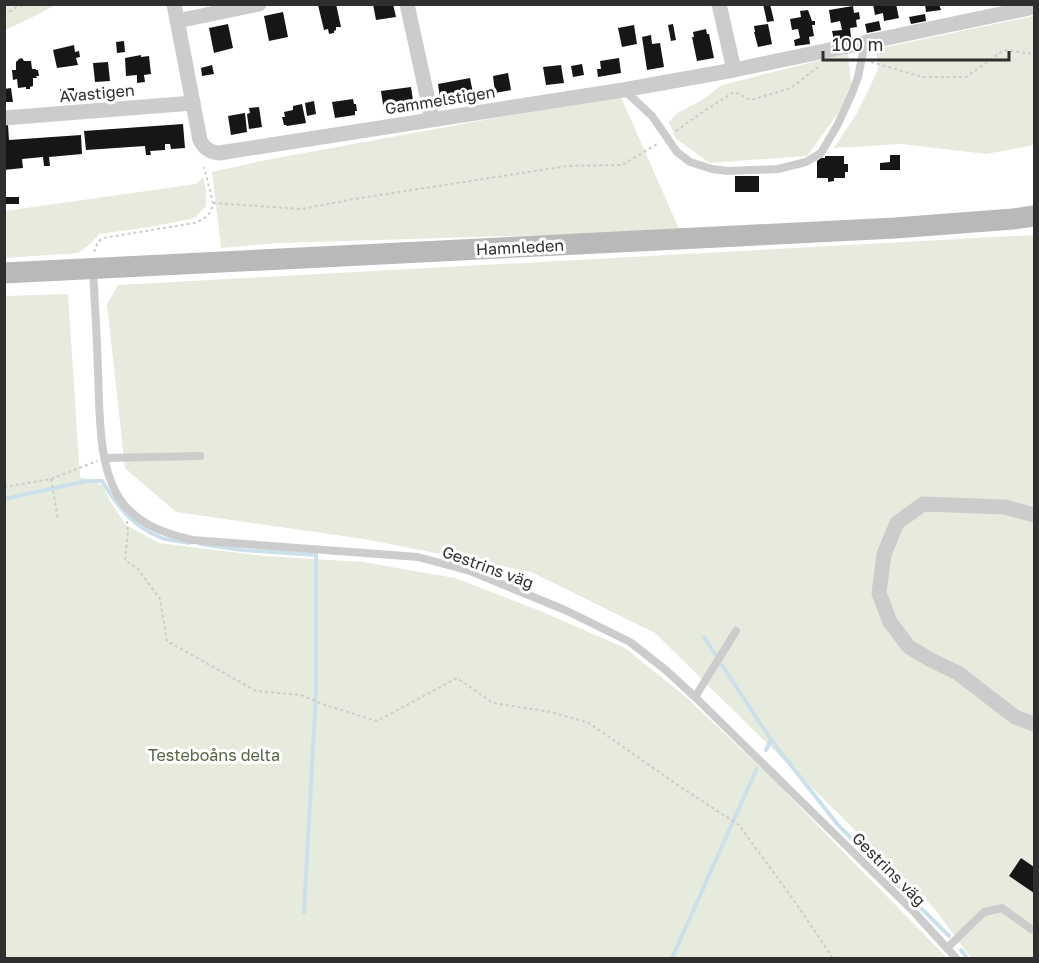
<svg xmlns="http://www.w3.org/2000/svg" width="1039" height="963" viewBox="0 0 1039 963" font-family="'Golos Text',sans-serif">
<rect width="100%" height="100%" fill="#fff"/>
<!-- green -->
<g fill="#e6ebde">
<path d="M5,4H55V5L29,19L5,30Z"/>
<path d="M1034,16V145L986,154L901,144L834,148L857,113L878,70L876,49Z"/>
<path d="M848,53L851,84L839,112L807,156L710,163L676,139L669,122L677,113L702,100L722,85Z"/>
<path d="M620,95L680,231L278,243L221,248L212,172L266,160Z"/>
<path d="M203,177L206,189V206L195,218L150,227L99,234L89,245L78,253L5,258V211L196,184Z"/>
<path d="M1034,235V958H971L934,908L655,633L531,572L364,539L176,512L125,468L107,304L118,285Z"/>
<path d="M68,294L80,477L102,485L112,504L126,525L159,543L265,556L363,562L455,578L538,610L625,648L686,697L776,782L854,863L917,927L947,958H5V296Z"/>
</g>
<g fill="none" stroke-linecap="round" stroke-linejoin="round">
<!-- stream -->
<g stroke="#cbe0e9" stroke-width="4">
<path d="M4,499L87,481H102C118,507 132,526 162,538C170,541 181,541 189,543"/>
<path d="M200,544L242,550L316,555V693L304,912"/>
<path d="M704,637L715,654"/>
<path d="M722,665L771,740L838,825L949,936"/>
<path d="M766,750L771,740"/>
<path d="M961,950L967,958"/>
<path d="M672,958L757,768"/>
</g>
</g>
<!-- building -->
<g fill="#161616">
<path d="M336,4L341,27H336V30L334,31V33L329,34L328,29L324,30L318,5Z"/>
<path d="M373,4H393L396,17L376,20Z"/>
<path d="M763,4H770L774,21L767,22Z"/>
<path d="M873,4H896L899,18L884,21L883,13L875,15Z"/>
<path d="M925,4H939L941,10L926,12Z"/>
<path d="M853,6L854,13L859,12L860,19L856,20L857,27L850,28L851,37L834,40L832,31L842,30L840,21L831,23L829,10Z"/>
<path d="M808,10L812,21H815V25H812L814,36L809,37L810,44L795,46L794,40L800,38L798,29L792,30L790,19L801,17L800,11Z"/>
<path d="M283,12L288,37L269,41L264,16Z"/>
<path d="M925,14L926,21L911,24L909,17Z"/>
<path d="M879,21L881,30L867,33L865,24Z"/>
<path d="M228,24L233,48L214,53L209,28Z"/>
<path d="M673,24L676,40L671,41L668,25Z"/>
<path d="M768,24L772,44L758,47L754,32H755L754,26Z"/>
<path d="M634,25L637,44L622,47L618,28Z"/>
<path d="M706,29L707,34H709L714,58L697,61L692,37H694L693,32Z"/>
<path d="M651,35L652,44L660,43L664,67L647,70L642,37Z"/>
<path d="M124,41L125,52L117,53L116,42Z"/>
<path d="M74,45L75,52L79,51L80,57L76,58L78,65L57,68L53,50Z"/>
<path d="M141,55V57L149,56L151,74L144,75L145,82L137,83V75L126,76L125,58Z"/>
<path d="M22,58L24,61H31L32,69H36V70H38L39,76H36L37,78H33V86L30,87V89H26V87L18,88L17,79L13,80L12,70H16V62L19,59Z"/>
<path d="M619,58L621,73L598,77L597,69H601L600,61Z"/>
<path d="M108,62L110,81L95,82L93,63Z"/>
<path d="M582,64L584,75L573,77L571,66Z"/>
<path d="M212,65L214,74L202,76L201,68Z"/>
<path d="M561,65L564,83L546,85L543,67Z"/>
<path d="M508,73L511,90L495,93L493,76Z"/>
<path d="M470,78L473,93L459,95L460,98L446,100V96L440,98L438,84Z"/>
<path d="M411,87L414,107L384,111L381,91Z"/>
<path d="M11,88L13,102H4V89Z"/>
<path d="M74,88L75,101L61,102L60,89Z"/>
<path d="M353,99L354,104H356L357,111H355V115L335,118L332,102Z"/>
<path d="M314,101L316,114L307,116L305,103Z"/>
<path d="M302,104L306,123L287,126L286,125H284L282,117H285L284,112L293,110V106Z"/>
<path d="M259,107L262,127L249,129L247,114L250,113L249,108Z"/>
<path d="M245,113L247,132L231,135L228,116Z"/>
<path d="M183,124L185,148L171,149L170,144H165V150L150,151L151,155H146L145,146L86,150L84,131Z"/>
<path d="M4,125H8L9,140L81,135L82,154L49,157L50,166H44L43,157L22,159L23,168L4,170Z"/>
<path d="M890,155H900V170H880V163L890,162Z"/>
<path d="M825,156H844V164H848V172H845V178H834V181L828,182V178H817V161L821,158H825Z"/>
<rect x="735" y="176" width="24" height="16"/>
<rect x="6" y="197" width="13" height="7"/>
<path d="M1021,858L1034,867V893L1009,876Z"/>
</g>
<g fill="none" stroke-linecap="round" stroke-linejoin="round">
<!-- path -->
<g stroke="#ccc" stroke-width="2" stroke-dasharray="3 3" stroke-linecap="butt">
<path d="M4,15L15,8L26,4"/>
<path d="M871,62L923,77H966L1004,50L1034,54"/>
<path d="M676,131L704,111L734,92L751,100L791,88L818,67"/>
<path d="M213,203L302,209L354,199L567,166L622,165L659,143"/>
<path d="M94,252L98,242L103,238L194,223C204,220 211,215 213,203L204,167"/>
<path d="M51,479L58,519"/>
<path d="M4,487L51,479L97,461"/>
<path d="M127,521L128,532L125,560L138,569L160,599L167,641L256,691L301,695L322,704L377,721L457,678L493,703L551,712L589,723L682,788L739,825L798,906L832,957L836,958"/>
</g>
<!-- lane -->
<g stroke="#ccc" stroke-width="8">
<path d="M624,90L652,116L677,152L690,162L712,169L728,171L778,169L806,162L821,153L838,124L852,93L858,77L865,43"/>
<path d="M93,271C95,304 97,338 98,372C100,413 97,476 127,508C145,527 168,534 192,540L418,557L470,571L565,610L630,642L667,671L695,697L915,913L956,958"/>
<path d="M105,458L200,456"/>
<path d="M695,697L736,631"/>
<path d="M947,948L984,912L1002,908L1031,929"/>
</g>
<!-- street -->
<g stroke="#ccc" stroke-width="15">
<path d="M174,4L200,140C204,148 209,152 219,153L623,90L734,70L1034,7"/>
<path d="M407,4L432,119"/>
<path d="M719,4L734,70"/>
<path d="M177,21L259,4"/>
<path d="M4,118L193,103"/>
<path d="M1034,515L1005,507L923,504L897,523L884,554L879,593L890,622L909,647L931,660L958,673L1015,717L1034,724"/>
</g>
<!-- secondary -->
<path stroke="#b9b9b9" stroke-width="21" d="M4,273L895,228L1013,219L1034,216"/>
</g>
<g text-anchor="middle" stroke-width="6" stroke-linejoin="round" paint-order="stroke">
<!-- street labels -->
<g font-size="16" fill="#2f2f2f" stroke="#fff">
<text transform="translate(97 93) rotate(-5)" y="6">Avastigen</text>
<text transform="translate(440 100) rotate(-9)" y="6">Gammelstigen</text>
<text transform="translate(520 247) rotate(-3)" y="6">Hamnleden</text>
<text transform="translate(488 567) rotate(20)" y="6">Gestrins väg</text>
<text transform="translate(889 869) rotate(45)" y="6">Gestrins väg</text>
</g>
<!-- park labels -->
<g font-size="16" fill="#556640" stroke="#fff">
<text x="214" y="761">Testeboåns delta</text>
</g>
</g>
<!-- border -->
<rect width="1039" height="963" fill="none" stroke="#2f2f2f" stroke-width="12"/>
<!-- scale -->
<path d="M823 51v9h186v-9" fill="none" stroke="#2f2f2f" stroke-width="3"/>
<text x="832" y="51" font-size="18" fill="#2f2f2f" stroke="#ffffff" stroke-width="4.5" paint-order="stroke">100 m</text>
</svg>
